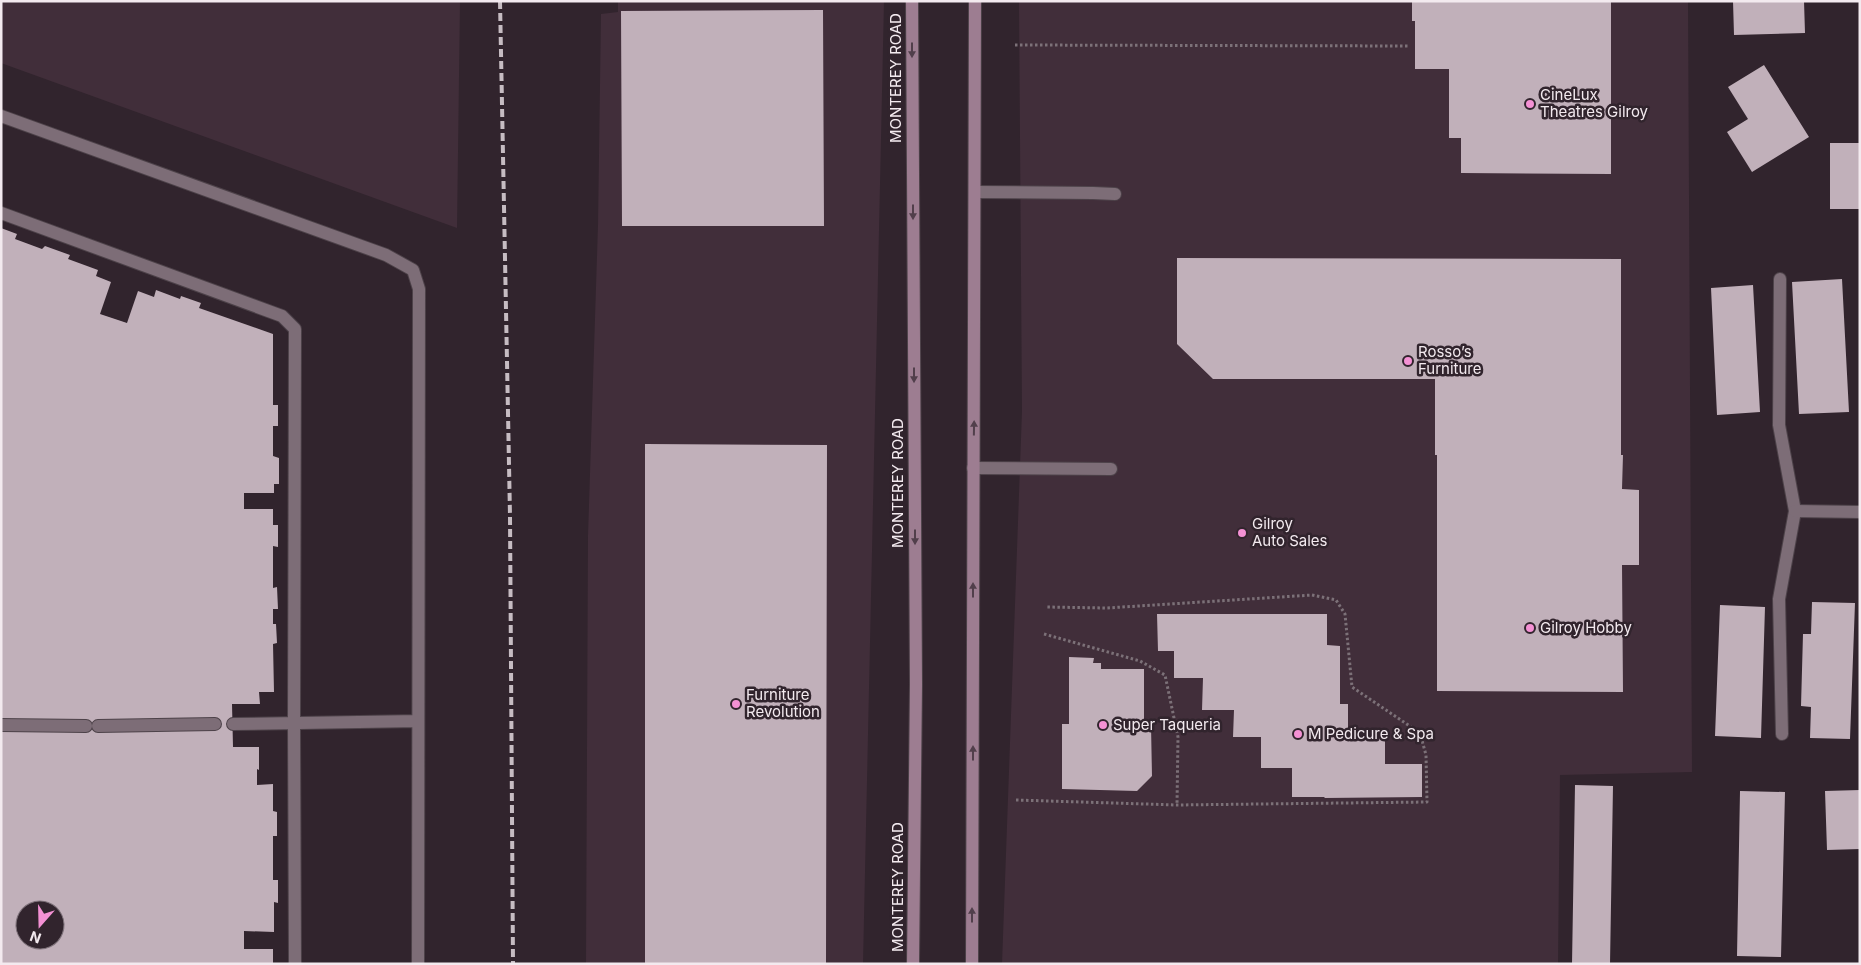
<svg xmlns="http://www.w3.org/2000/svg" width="1861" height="965" viewBox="0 0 1861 965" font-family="Inter,sans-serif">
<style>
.built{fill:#412e3a}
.building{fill:#c1b0ba;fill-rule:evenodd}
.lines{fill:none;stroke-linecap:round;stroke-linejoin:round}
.service-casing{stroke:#4d4249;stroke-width:14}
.minor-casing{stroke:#4d4249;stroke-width:14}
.secondary-casing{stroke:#4d4249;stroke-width:14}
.path{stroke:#7c7178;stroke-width:3;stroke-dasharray:2.5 2.5;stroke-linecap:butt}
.service{stroke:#7d6d77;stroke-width:12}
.minor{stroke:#7d6d77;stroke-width:12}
.secondary{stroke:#9d7d91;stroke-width:12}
.rail{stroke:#c6bcc2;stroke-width:4;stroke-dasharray:8 4;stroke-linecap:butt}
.oneway{fill:#513f4b}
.poi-dot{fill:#f491d4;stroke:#31242d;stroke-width:2}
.labels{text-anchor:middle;stroke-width:5;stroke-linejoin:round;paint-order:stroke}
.street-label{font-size:15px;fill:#f3eaef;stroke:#31242d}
.poi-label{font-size:15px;fill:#f3eaef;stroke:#31242d;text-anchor:start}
</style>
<rect width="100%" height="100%" fill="#31242d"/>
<path class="built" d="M1 1H460L457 228 1 63Z
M618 1H884L863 964H586L588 536 598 225 601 14 618 12Z
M1019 1H1688L1692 772 1560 775 1558 964H1002L1022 411Z"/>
<path class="building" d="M1412 1H1611V174L1461 173V138H1449V69H1415V21H1412Z
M1733 1H1804L1805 33 1734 35Z
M823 10 824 226H622L621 11Z
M1764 65 1809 137 1752 172 1727 132 1748 119 1728 87Z
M1830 143H1860V209H1830Z
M1 228 17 234 15 239 42 249 45 246 70 255 68 259 98 270 96 276 111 282 100 314 127 323 138 291 154 297 156 290 180 299 181 296 201 303 199 308 273 334V405H278V426H273V456L279 458V484H274V493H244V509H273V525H278V547L273 546V588L277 587 278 609H273V624H276L277 643 273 644 274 692H259L260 704H232L233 747H259V770L257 769V785L273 784V811L277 812V836H273V880H278V903L274 902V932L244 931V949H273V964H1ZM25 910H55V940H25Z
M1177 258 1621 259V455H1623L1622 489 1639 490V565H1622L1623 692 1437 691V455H1435V379H1213L1177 344Z
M1842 279 1849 412 1799 414 1792 282Z
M1753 285 1760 412 1717 415 1711 288Z
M645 444 827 445 826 964H645Z
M1812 602 1855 603 1850 739 1810 738 1811 707 1801 706 1803 634H1811Z
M1720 605 1765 607 1761 738 1715 736Z
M1157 614H1327V645L1340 646V704H1348V732H1385V764H1422V797L1325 798 1324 797H1292V768H1261V737H1233L1234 710H1202L1203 678H1174V651H1158Z
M1069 657 1094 658 1093 663H1101V669H1144V726L1151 725 1152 776 1137 791 1062 789V724H1069Z
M1575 785 1613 786 1610 964H1572Z
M1860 790V849L1827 850 1825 791Z
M1740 791 1785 792 1781 957 1737 956Z"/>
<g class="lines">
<g class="service-casing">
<path id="service" d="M1 116 386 255 413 270 419 289 418 964
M976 192 1093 193 1115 194
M1 213 282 316 295 329 294 724 295 964
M1780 279 1779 425 1795 511 1779 599 1782 734
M973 468 1111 469
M233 724 418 721
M1 725 86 726
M98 726 215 724"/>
</g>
<g class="minor-casing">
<path id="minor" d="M1795 511 1860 512"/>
</g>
<g class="secondary-casing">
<path id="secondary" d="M912 1 916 684 913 964
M972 964 975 1"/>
</g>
<path class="path" d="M1015 45 1410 46
M1044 634 1140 661 1165 675 1178 737 1177 805
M1016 800 1177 805 1427 802 1426 755 1420 733 1352 687 1345 614 1336 600 1312 595 1107 608 1045 607"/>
<use href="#service" class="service"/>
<use href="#minor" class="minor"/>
<use href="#secondary" class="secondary"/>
<path class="rail" d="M500 1 510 516 513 964"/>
</g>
<defs><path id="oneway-solid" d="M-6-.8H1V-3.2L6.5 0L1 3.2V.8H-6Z" transform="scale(1.25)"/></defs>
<g class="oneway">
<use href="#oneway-solid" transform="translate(912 50) rotate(90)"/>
<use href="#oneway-solid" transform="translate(913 212) rotate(90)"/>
<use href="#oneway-solid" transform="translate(914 375) rotate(90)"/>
<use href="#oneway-solid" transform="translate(974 428) rotate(-89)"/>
<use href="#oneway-solid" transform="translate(915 537) rotate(90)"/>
<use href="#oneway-solid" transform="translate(973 590) rotate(-90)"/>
<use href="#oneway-solid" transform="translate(973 753) rotate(-90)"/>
<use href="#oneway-solid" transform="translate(972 915) rotate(-90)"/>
</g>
<g class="poi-dot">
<circle cx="1530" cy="104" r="5"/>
<circle cx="1408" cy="361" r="5"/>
<circle cx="1242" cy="533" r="5"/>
<circle cx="1530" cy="628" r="5"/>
<circle cx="736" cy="704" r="5"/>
<circle cx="1103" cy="725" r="5"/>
<circle cx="1298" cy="734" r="5"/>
</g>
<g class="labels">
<g class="street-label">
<text transform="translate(896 78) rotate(-90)" y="5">MONTEREY ROAD</text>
<text transform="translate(898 483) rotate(-90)" y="5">MONTEREY ROAD</text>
<text transform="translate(898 887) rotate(-90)" y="5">MONTEREY ROAD</text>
</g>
<g class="poi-label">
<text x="1540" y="100">CineLux<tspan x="1540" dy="17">Theatres Gilroy</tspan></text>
<text x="1418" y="357">Rosso’s<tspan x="1418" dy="17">Furniture</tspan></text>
<text x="1252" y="529">Gilroy<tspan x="1252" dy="17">Auto Sales</tspan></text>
<text x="1540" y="633">Gilroy Hobby</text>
<text x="746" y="700">Furniture<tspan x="746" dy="17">Revolution</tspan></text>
<text x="1113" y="730">Super Taqueria</text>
<text x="1308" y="739">M Pedicure &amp; Spa</text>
</g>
</g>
<rect width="1861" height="965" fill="none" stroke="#f3eaef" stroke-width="5"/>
<g transform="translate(40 925) rotate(200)"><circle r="24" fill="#31242d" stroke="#7f737b"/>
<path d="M0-4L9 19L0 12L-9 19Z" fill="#f491d4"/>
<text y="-8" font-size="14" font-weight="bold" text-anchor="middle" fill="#f3eaef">N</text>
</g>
</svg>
